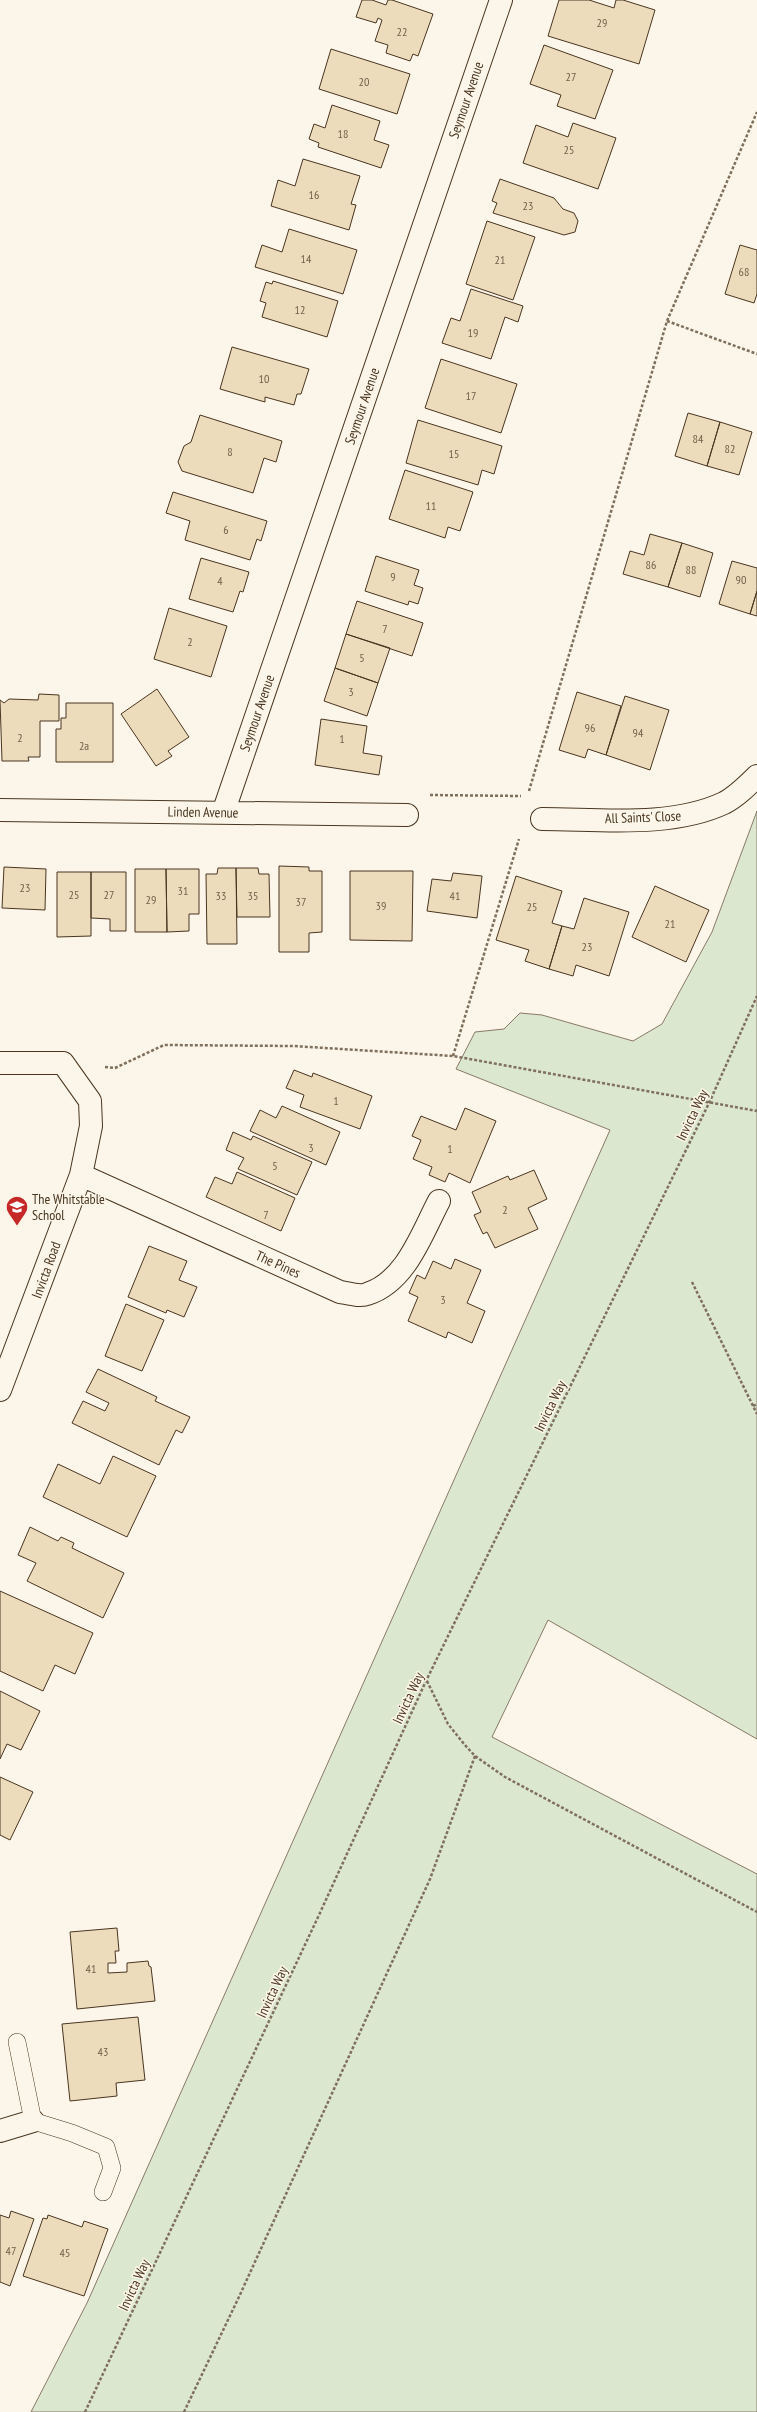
<svg xmlns="http://www.w3.org/2000/svg" width="757" height="2412" viewBox="0 0 757 2412" font-family="'PT Sans Narrow',sans-serif">
<style>
.green{fill:#dce7d0;stroke:#887966}
.building{fill:#ecdcbc;stroke:#4a3520}
.lines{fill:none;stroke-linecap:round;stroke-linejoin:round}
.lane-casing{stroke:#4a3520;stroke-width:18}
.street-casing{stroke:#4a3520;stroke-width:24}
.path{stroke:#7f6f5c;stroke-width:2.5;stroke-dasharray:3 2;stroke-linecap:butt}
.lane{stroke:#fbf6e9;stroke-width:17}
.street{stroke:#fbf6e9;stroke-width:22}
.labels{text-anchor:middle;stroke-width:3;stroke-linejoin:round;paint-order:stroke}
.number-label{font-size:12px;fill:#725f47}
.street-label{font-size:14px;fill:#4a3520;stroke:#fbf6e9}
.poi-label{font-size:14px;fill:#4a3520;stroke:#fbf6e9;text-anchor:start}
</style>
<rect width="100%" height="100%" fill="#fbf6e9"/>
<path class="green" d="M757 811V1739L548 1620 492 1737 757 1874V2412H31L87 2303 610 1130 456 1069 475 1032 504 1029 520 1013 542 1015 633 1041 662 1024 712 932Z"/>
<path class="building" d="M362 0H372L386 5 388 0H392L433 14 418 56 413 54 410 61 386 53 388 45 375 41 382 20 378 18 376 23 356 17Z
M559 0H589L614 8 616 0H623L655 10 639 64 548 36Z
M544 45 613 70 595 119 557 106 561 95 530 84Z
M331 49 410 74 397 114 319 89Z
M332 105 380 121 374 140 389 145 381 168 318 147 319 143 309 139 314 124 325 128Z
M573 123 616 138 598 189 523 163 536 125 568 137Z
M303 159 360 176 351 204 356 205 349 230 271 206 278 180 295 186Z
M500 179 554 198 563 209 574 213 578 221 575 232 564 235 493 213 497 203 492 201Z
M487 221 535 237 513 300 466 284Z
M289 229 357 250 343 294 255 267 262 245 282 252Z
M740 245 757 250V294L754 303 725 294Z
M273 281 338 301 327 337 262 317 266 303 260 301 266 282 272 284Z
M471 289 523 306 518 322 505 317 491 359 442 343 451 318 460 321Z
M232 347 309 369 301 394H297L294 405 265 397V402L220 389Z
M441 359 517 384 501 433 425 408Z
M688 413 720 422 707 466 675 456Z
M200 415 282 441 276 462 264 458 253 493 182 471 178 462 184 446 191 442Z
M418 420 502 446 494 474 482 470 478 485 406 463Z
M720 422 752 432 739 475 707 466Z
M405 470 473 492 460 531 448 527 445 538 389 519Z
M173 492 267 521 261 541 257 539 250 560 185 540 190 521 166 513Z
M650 534 682 543 668 587 623 574 630 551 644 555Z
M682 543 713 553 700 597 668 587Z
M376 556 419 570 414 585 423 588 418 604 409 601 408 605 365 591Z
M201 558 249 572 243 592 240 591 233 612 189 599Z
M732 561 757 568V591L750 614 719 604Z
M757 591V616L750 614Z
M357 601 423 623 412 656 346 634Z
M169 608 227 626 211 677 154 659Z
M346 634 390 648 378 683 335 668Z
M335 668 378 683 367 716 324 701Z
M157 689 189 737 168 751 172 756 156 766 121 714Z
M577 692 621 706 606 755 588 749 585 758 559 750Z
M39 694 59 695V721H40V757H28L29 761H2L0 700 4 703 9 699 38 700Z
M625 696 669 710 650 770 606 755Z
M66 703H113V762H56V729H61V718H66Z
M321 719 367 726 363 753 382 756 379 775 315 765Z
M279 866 309 867V871H322V932L309 933V952H279Z
M4 867 46 869 45 910 2 908Z
M218 868H236L237 944H207L206 874H217Z
M236 868H258L259 874H269L270 917H237Z
M135 869H166L167 932H135Z
M166 869H199V914H189V931L167 932Z
M350 871H413L412 941 350 940Z
M57 872H91V936L57 937Z
M91 872H126V931H110V919L91 918Z
M453 873 482 876 477 918 427 911 432 879 451 881Z
M516 876 562 891 552 923 562 926 549 969 525 961 529 950 496 940Z
M655 886 709 910 686 962 632 937Z
M584 898 629 912 609 976 576 965 573 976 549 969 562 926 574 929Z
M294 1070 312 1077 313 1073 372 1096 360 1129 300 1107 304 1095 286 1088Z
M282 1106 340 1132 326 1165 250 1131 260 1110 276 1118Z
M465 1108 496 1121 470 1183 449 1173 445 1182 429 1175 432 1167 413 1159 421 1140 412 1136 421 1116 456 1130Z
M233 1132 251 1140 253 1136 312 1162 297 1195 238 1169 244 1158 226 1150Z
M534 1170 547 1199 528 1208 538 1229 495 1248 487 1232 483 1234 474 1215 481 1212 472 1192 508 1176 510 1180Z
M237 1172 295 1198 281 1231 206 1197 215 1177 232 1184Z
M149 1246 187 1261 179 1280 197 1287 184 1317 167 1310 166 1313 128 1297Z
M455 1259 481 1270 467 1303 485 1311 472 1343 448 1332 446 1338 408 1321 418 1297 409 1293 417 1275 425 1279 433 1261 451 1269Z
M126 1304 164 1320 142 1371 105 1356Z
M98 1369 157 1397 155 1401 190 1417 182 1433 176 1430 159 1465 72 1423 83 1401 105 1411 109 1403 86 1392Z
M113 1456 156 1476 127 1537 43 1497 58 1464 100 1484Z
M30 1527 58 1541 61 1537 74 1543 72 1548 124 1573 103 1618 27 1581 36 1563 18 1555Z
M0 1591 93 1633 75 1674 55 1665 43 1691 0 1671Z
M0 1691 40 1711 21 1750 7 1744 0 1759Z
M0 1777 33 1792 10 1840 0 1835Z
M117 1928 119 1951H115L116 1963H108V1973L127 1972V1963L148 1961 149 1966 151 1967 155 2001 77 2009 70 1932Z
M138 2017 145 2080 116 2083 117 2096 70 2101 62 2024Z
M11 2211 34 2219 10 2286 0 2282V2215L9 2218Z
M48 2215 82 2227 84 2221 108 2229 84 2296 23 2276 43 2218 47 2219Z"/>
<g class="lines">
<g class="lane-casing">
<path id="lane" d="M17 2042 33 2121 72 2133 106 2147 112 2168 103 2192"/>
</g>
<g class="street-casing">
<path id="street" d="M0 810 407 815
M223 813 501 0
M542 819C599 819 671 828 724 803 736 797 747 786 757 776
M0 1063H63L90 1101 91 1126 81 1175 0 1390
M81 1175 340 1292C347 1293 360 1297 367 1294 406 1282 422 1233 439 1201
M0 2131 33 2121"/>
</g>
<path class="path" d="M667 321 757 354
M529 791 667 321 757 112
M430 795 521 796
M453 1056 519 839
M105 1067 115 1068 164 1045 293 1046 453 1056 757 1111
M692 1282 757 1414
M753 1406 757 1404
M427 1681 448 1724 464 1744 475 1756 505 1777 757 1912
M85 2412 319 1915 426 1681 710 1101 757 996
M184 2412 238 2299 430 1879 475 1756"/>
<use href="#lane" class="lane"/>
<use href="#street" class="street"/>
</g>
<defs>
<g id="school-pin" transform="scale(1.15)"><path d="M0 17L-7.5 6A9.5 9.5 0 1 1 7.5 6Z" fill="#c62828" stroke="#fbf6e9"/><path d="M0-5L7-2L0 1L-7-2ZM-4 1L0 2.5L4 1V4Q0 6-4 4Z" fill="#fff"/></g>
</defs>
<g fill-rule="evenodd">
<use href="#school-pin" x="17" y="1207"/>
</g>
<g class="labels">
<g class="number-label">
<text x="602" y="27">29</text>
<text x="402" y="36">22</text>
<text x="571" y="81">27</text>
<text x="364" y="86">20</text>
<text x="343" y="138">18</text>
<text x="569" y="154">25</text>
<text x="314" y="199">16</text>
<text x="528" y="210">23</text>
<text x="306" y="263">14</text>
<text x="500" y="264">21</text>
<text x="744" y="276">68</text>
<text x="300" y="314">12</text>
<text x="473" y="337">19</text>
<text x="264" y="383">10</text>
<text x="471" y="400">17</text>
<text x="698" y="443">84</text>
<text x="730" y="453">82</text>
<text x="230" y="456">8</text>
<text x="454" y="458">15</text>
<text x="431" y="510">11</text>
<text x="226" y="534">6</text>
<text x="651" y="569">86</text>
<text x="691" y="574">88</text>
<text x="393" y="581">9</text>
<text x="741" y="584">90</text>
<text x="220" y="585">4</text>
<text x="385" y="633">7</text>
<text x="190" y="646">2</text>
<text x="362" y="662">5</text>
<text x="351" y="696">3</text>
<text x="590" y="732">96</text>
<text x="638" y="737">94</text>
<text x="20" y="742">2</text>
<text x="342" y="743">1</text>
<text x="84" y="750">2a</text>
<text x="25" y="892">23</text>
<text x="183" y="895">31</text>
<text x="74" y="899">25</text>
<text x="109" y="899">27</text>
<text x="221" y="900">33</text>
<text x="253" y="900">35</text>
<text x="455" y="900">41</text>
<text x="151" y="904">29</text>
<text x="301" y="906">37</text>
<text x="381" y="910">39</text>
<text x="532" y="911">25</text>
<text x="670" y="928">21</text>
<text x="587" y="951">23</text>
<text x="336" y="1105">1</text>
<text x="311" y="1152">3</text>
<text x="450" y="1153">1</text>
<text x="275" y="1170">5</text>
<text x="505" y="1214">2</text>
<text x="266" y="1219">7</text>
<text x="443" y="1304">3</text>
<text x="91" y="1973">41</text>
<text x="103" y="2056">43</text>
<text x="11" y="2255">47</text>
<text x="65" y="2257">45</text>
</g>
<g class="street-label">
<text transform="translate(466 100) rotate(-71)" y="5">Seymour Avenue</text>
<text transform="translate(362 406) rotate(-71)" y="5">Seymour Avenue</text>
<text transform="translate(257 713) rotate(-71)" y="5">Seymour Avenue</text>
<text transform="translate(203 812) rotate(1)" y="5">Linden Avenue</text>
<text transform="translate(643 817) rotate(-2)" y="5">All Saints' Close</text>
<text transform="translate(692 1115) rotate(-64)" y="5">Invicta Way</text>
<text transform="translate(278 1264) rotate(24)" y="5">The Pines</text>
<text transform="translate(46 1270) rotate(-70)" y="5">Invicta Road</text>
<text transform="translate(550 1406) rotate(-64)" y="5">Invicta Way</text>
<text transform="translate(408 1698) rotate(-65)" y="5">Invicta Way</text>
<text transform="translate(272 1992) rotate(-65)" y="5">Invicta Way</text>
<text transform="translate(134 2285) rotate(-65)" y="5">Invicta Way</text>
</g>
<g class="poi-label">
<text x="32" y="1204">The Whitstable<tspan x="32" dy="16">School</tspan></text>
</g>
</g>
</svg>
